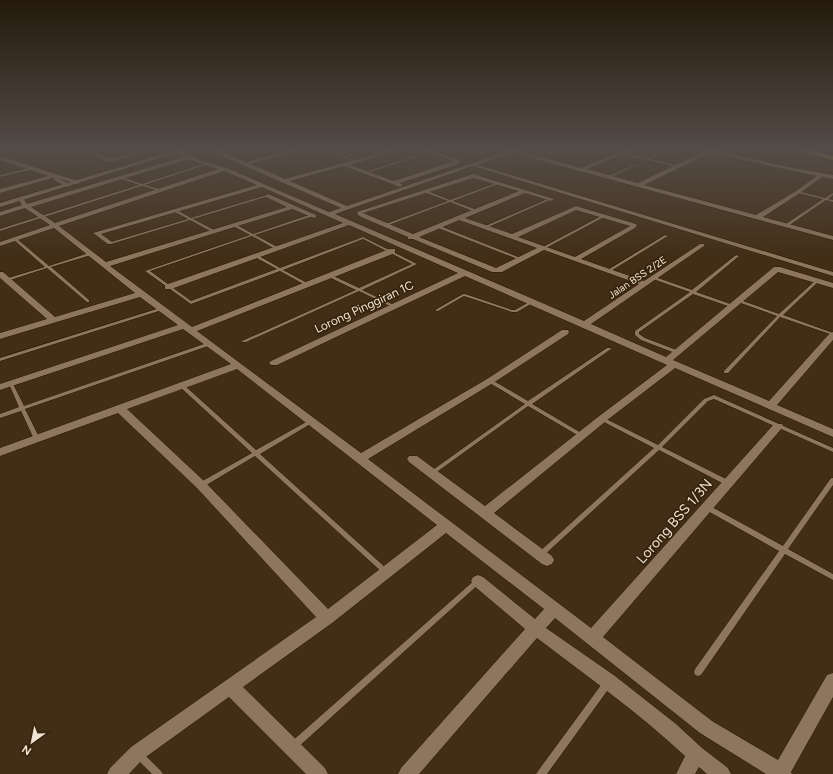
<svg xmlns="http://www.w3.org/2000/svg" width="833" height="774" viewBox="0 0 833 774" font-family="Figtree,sans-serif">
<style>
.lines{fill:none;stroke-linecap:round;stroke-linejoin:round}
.service-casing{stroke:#281600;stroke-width:1}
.minor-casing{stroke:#281600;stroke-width:1}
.tertiary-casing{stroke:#281600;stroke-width:1}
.motorway-casing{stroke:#281600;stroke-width:1}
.service{fill:#8d765d;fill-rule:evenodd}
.minor{fill:#8d765d;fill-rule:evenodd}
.tertiary{fill:#8d765d;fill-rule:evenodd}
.motorway{fill:#cfbb51;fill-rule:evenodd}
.labels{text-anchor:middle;stroke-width:3.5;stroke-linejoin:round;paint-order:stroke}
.far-street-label{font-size:10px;fill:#f0e3d5;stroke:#37240c}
.street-label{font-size:12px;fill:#f0e3d5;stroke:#37240c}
.near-street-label{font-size:14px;fill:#f0e3d5;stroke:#37240c}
</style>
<rect width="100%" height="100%" fill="#422e16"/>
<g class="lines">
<g class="service-casing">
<path id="service" d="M321 149H325L359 162 357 163Z
M669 149H673L651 159 679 166V168L648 160 609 178 607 177 646 160 622 154V152L648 159Z
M431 151 433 152 367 173 365 172Z
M206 163 208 164 145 185 159 189V191L142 186 0 231V229L139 185 119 178V176L142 184Z
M33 167H34V169L0 177V175Z
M499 182 501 183 453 201 477 210V212H475L450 202 386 226 383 225 448 201 423 192V190H425L450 200Z
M797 191 825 198 833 193V195L828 199 833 200V202L826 200 788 226H786V224L823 199 797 193Z
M267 195 269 196 193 219 214 230V232H212L190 220 111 244 108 243 188 219 173 211V209H175L191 218Z
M550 198 552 199 486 228 483 227Z
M312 214 314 215 313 216 255 235 279 248V250H277L252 236 150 271 191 301 277 269 255 257V255H257L280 268 363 237 417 264 362 290 394 305V307H392L359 291 246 342H242V341L356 290 329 277V275H331L359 288 412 264 363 239 283 270 309 284V286H307L280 271 191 304 145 271 250 235 233 226V224H235L253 234Z
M603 215 606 216 544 249 541 248Z
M438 226H440L523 259 520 260 438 228Z
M665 235 668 236 609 272H608L606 271Z
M14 238H16L49 266 89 253H91V255L51 267 89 300V302H87L47 268 7 281H5V279L45 267 14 240Z
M736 255 739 256 696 292 733 305V307H731L693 294 639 332V334L645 338 679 351V353H675L641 340 635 335V331L690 292 653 279V277H655L692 290Z
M816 280H818L819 281 783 315 833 333V335L780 317 728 373H724V371L777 316 738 302V300H740L779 314Z
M463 294H465L512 310H515L531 301H533L534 302 517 312H512L464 296 438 311H437L435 310Z
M160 308H161L163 309 162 310 0 361V358Z
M207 343H209L211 344V345L25 409 40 439 39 440H35L34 439 21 411 0 418V414L19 407 9 384V383H11L13 384 24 406Z
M607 348H611V349L532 404 583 434 584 435 583 436H579L528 406 434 474H430L429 473 430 472 525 404 488 382V380H492L528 401Z
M180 385H184L256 450 308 421H312L313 422 312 423 260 454 387 569 388 571 387 573 385 574 383 573 255 456 203 487H199L198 485 199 483 252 453 180 387Z
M714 395 833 448V452L714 399 708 401 662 447 730 481 731 483 730 485H726L659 450 542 557 540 558 538 557 537 555 538 553 654 448 600 420 599 419 600 418H604L658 445 704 399Z
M831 478H833V485L788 549 833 574V580L785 554 701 675 698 676 695 675 694 672 695 669 779 551 706 510 705 508 706 506H710L783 546Z
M478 578 480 579 482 581 480 583 296 749 293 750 290 749 289 746 290 743 476 579Z
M607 680 610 681 611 684 610 687 547 774H536L538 771 604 681Z
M139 751 142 752 161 771 163 774H152L136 758 135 755 136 752Z"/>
</g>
<g class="minor-casing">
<path id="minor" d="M82 149C92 149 98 156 108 158 119 160 140 149 154 149L119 160 108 162Z
M173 149H178L200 160 227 168 329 212 341 208 212 152V149H216L246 162 296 149H305L251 164 285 179 393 149H402L350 165 394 181 454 161 421 149H429L461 161 456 165 400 183 403 185 400 187 344 166 290 181 347 206 508 151 504 149H513L581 168 628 149H635L587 169 638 183 704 151 699 149H709L784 166 833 175V179L822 177 800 193 763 217 833 236V240L513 153 478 165 833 272V276L473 166 335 214 584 321 639 284 544 250 502 272H492L413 239H408V237L361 217 358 215 357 212 473 174 554 199 551 201 525 193 465 218 512 234 576 206 636 224 637 225 635 228 581 259 644 281 700 244H704V246L591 324 666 357 774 267H780L833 283V288L778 272 673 360 769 401 830 333 833 332V340L777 405 833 429V437L675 368 606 421 494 513 552 556 554 560 552 564 547 566 542 564 409 462 407 459 409 456H417L485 506 598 417 667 365 465 276 277 365H271L269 363 271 361 458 273 349 225 171 289H165V285L343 223 262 187 101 234 112 242V244H108L93 233 257 185 224 171 59 226 106 262 287 207 266 197 265 196 268 194 316 215V217L314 218 292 209 110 266 192 327 389 249H395V253L197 331 361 453 487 379 562 330H568L569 332 568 334 493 383 368 459 591 628 774 424H782L783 426 782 428 603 637 712 721 778 760 827 675 833 673V697L791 772 792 774H766L700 733 555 618 546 628 615 676 676 724 702 748 728 768 731 774H707L699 767 695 774H676L685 756C639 713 587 676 537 638L419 774H398L401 768 525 629 473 585 471 581 473 577 478 575 483 577 535 619 544 609 446 533 332 623 243 687 325 768 328 774H306L229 697 143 759 129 774H107L110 768 131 747 316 617 197 488 118 413 0 456V448L231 364 183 329 0 390V384L178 325 140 297 0 339V333L47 319 0 278V272H3L55 317 135 293 54 228 0 246V242L50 225 25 208 0 216V212L22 205 18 199 19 198H23L27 204 183 157ZM710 153 817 176 796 191 756 215 644 185ZM188 159 218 169 55 223 31 207ZM473 178 519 191 413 234 363 213ZM576 210 630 226 575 257 518 237ZM459 220 537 248 496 268 419 237ZM237 369 437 525 328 609 205 482 127 409Z
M0 156 81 182 78 184 59 179 70 184 71 185 68 187 55 181 53 178 0 193V189L48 176 0 160Z"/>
</g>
<g class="tertiary-casing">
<path id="tertiary" d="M180 149H189L0 207V203Z"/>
</g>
<g class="motorway-casing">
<path id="motorway" d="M792 149H804L833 156V160Z"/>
</g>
<use href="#service" class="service"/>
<use href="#minor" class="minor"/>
<use href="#tertiary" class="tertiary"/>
<use href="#motorway" class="motorway"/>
</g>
<linearGradient id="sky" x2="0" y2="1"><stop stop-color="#24190c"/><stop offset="0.58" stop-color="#544c47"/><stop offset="1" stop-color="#544c47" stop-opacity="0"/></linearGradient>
<rect width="833" height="258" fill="url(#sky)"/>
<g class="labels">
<g class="far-street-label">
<text transform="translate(637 277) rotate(-34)" y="4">Jalan BSS 2/2E</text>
</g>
<g class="street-label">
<text transform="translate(364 307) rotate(-25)" y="4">Lorong Pinggiran 1C</text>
</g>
<g class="near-street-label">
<text transform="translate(674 521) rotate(-49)" y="5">Lorong BSS 1/3N</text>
</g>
</g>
<g transform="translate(32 742) rotate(213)" stroke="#37240c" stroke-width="3" paint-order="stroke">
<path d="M0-3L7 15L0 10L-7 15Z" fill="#f0e3d5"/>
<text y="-6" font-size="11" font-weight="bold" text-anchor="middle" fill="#f0e3d5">N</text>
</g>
</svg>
